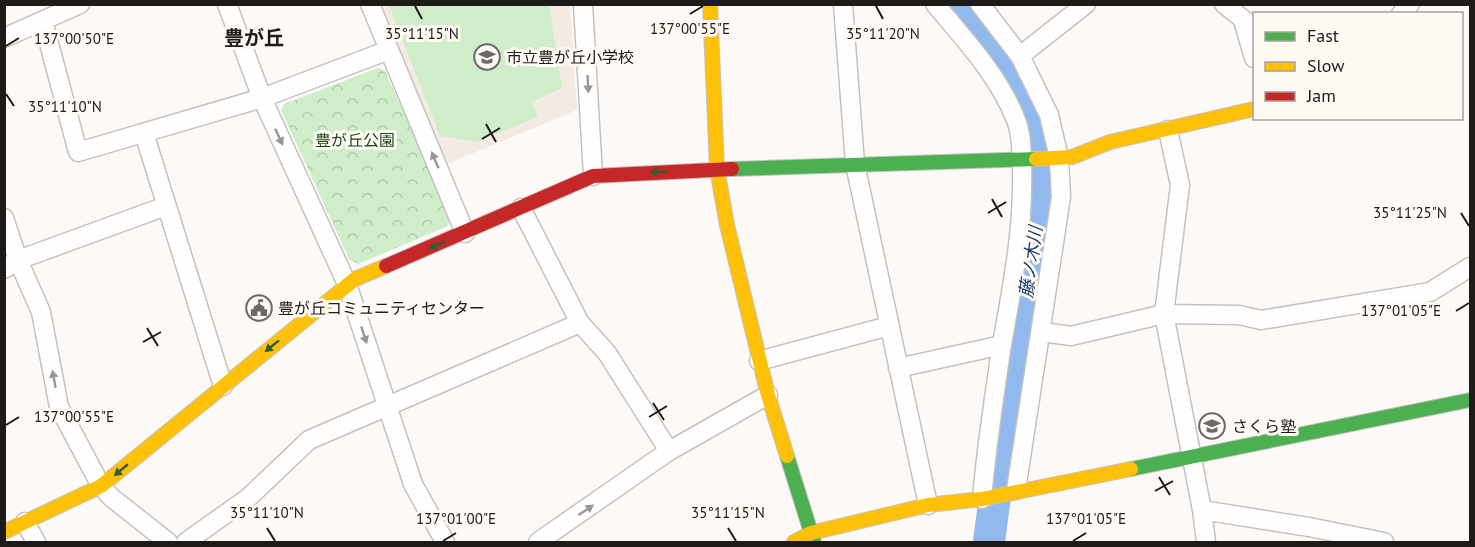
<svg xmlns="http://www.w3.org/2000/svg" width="1475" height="547" viewBox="0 0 1475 547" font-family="'PT Sans','Noto Sans JP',sans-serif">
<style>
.built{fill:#f3eae4}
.park{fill:url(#park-crowns)}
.pitch{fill:#ceedc8}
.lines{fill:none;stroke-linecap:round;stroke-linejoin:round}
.river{stroke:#91b9ee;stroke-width:32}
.street-casing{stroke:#c4c2c0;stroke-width:21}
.fast-casing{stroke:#c4c2c0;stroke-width:16}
.slow-casing{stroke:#c4c2c0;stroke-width:16}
.jam-casing{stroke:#c4c2c0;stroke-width:16}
.street{stroke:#fffefe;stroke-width:18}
.fast{stroke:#4caf50;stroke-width:14}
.slow{stroke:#ffc107;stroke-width:14}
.jam{stroke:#c62828;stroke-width:14}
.oneway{fill:#999796}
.oneway2{fill:#325d31}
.ticks{fill:none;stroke:#1d1a18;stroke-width:2}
.labels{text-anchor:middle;stroke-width:6;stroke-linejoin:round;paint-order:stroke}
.poi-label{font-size:16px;fill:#1d1a18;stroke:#fff9f4;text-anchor:start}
.park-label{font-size:16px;fill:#194815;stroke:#fff9f4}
.water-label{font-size:18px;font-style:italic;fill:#163e6f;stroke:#fff9f4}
.quarter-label{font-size:20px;font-weight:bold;fill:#1d1a18;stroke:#fff9f4}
.ticks-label{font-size:15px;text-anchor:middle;fill:#1d1a18;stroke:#fff9f4;stroke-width:6;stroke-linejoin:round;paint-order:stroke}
</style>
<defs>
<pattern id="park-crowns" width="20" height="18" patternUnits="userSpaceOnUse" patternTransform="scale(1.5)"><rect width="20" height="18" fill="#ceedc8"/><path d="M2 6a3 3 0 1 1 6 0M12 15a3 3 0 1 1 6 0" fill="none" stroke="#b0cbab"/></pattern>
</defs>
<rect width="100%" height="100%" fill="#fcf9f7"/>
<path class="built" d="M377 5H570L577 110 447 164Z"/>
<path class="park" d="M378 68 385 71 451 218 448 226 358 264 349 259 281 110 284 104Z"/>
<path class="pitch" d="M389 5H549L562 88 532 102 538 117 476 142 440 136Z"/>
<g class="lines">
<path class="river" d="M950 4C977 38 1008 72 1026 112 1055 180 1029 278 1018 349 1007 414 997 478 989 542"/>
<g class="street-casing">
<path id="street" d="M227 4 262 98 347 284 413 484 445 542
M370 4 465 233
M583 4 593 176
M843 4 855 164 928 505
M935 4C965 40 999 76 1016 120 1022 134 1021 149 1022 164 1024 230 1012 286 1001 350 994 399 986 449 982 499
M980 4 1020 56 1049 115 1059 158 1061 197 1016 490
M1224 4 1253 27
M1401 14 1410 4
M1243 20 1254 58
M43 21 78 152 262 98 389 50
M4 38 80 4
M1020 56 1086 4
M1168 130 1180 185 1164 314 1202 510 1206 542
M144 133 223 386
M521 208 580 323 607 353 669 451
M4 218 18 260 41 312 59 407 101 486 112 498 168 542
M4 269 18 260 166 206
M1042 332 1071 336 1164 314 1239 315 1261 320 1430 292 1470 267
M759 361 889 326
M898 368 1002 345
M1202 510 1309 527 1384 542
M25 522 36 542
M186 542 248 498 309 440 580 323
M538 542 669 451 768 395"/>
</g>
<g class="fast-casing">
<path id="fast" d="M732 169 1036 159
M787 456 814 542
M1131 469 1470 400"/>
</g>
<g class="slow-casing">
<path id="slow" d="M710 4 717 169 727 225 768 395 787 456
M1036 159 1072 157 1110 142 1254 109
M4 532 101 486 355 279 386 266
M794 542 811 533 928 505 982 499 1131 469"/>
</g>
<g class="jam-casing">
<path id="jam" d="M386 266 593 176 732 169"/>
</g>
<use href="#street" class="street"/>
<use href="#fast" class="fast"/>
<use href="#slow" class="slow"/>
<use href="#jam" class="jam"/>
</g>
<defs><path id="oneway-solid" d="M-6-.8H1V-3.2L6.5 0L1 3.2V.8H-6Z" transform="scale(1.5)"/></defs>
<g class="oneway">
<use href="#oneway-solid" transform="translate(588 84) rotate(87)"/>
<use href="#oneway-solid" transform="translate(279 137) rotate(65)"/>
<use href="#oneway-solid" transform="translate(435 160) rotate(-113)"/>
<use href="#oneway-solid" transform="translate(364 335) rotate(72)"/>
<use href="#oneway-solid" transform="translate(54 379) rotate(-100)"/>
<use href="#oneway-solid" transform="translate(586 510) rotate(-34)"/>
</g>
<g class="oneway2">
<use href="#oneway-solid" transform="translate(659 172) rotate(177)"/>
<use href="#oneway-solid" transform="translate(437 245) rotate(157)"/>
<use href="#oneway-solid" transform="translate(272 346) rotate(141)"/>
<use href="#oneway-solid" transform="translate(121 470) rotate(140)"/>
</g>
<path class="ticks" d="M415 6 422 19M876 6 883 19M690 14 703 6M6 46 19 38M6 94 14 106M486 124 496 142M482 139 500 128M992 199 1002 217M988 213 1006 202M1461 213 1469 226M1456 311 1469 303M147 328 158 346M143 342 161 332M653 403 664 420M649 417 667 406M6 425 19 417M1159 477 1170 495M1155 491 1173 481M267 528 275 541M728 528 736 541M443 541 456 533M1073 541 1086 533"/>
<defs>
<g id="school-ring" transform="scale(1.35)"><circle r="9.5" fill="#fff9f4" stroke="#6b6866" stroke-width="1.5"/><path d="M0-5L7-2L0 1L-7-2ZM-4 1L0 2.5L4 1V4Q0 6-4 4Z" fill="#6b6866"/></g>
<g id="civic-ring" transform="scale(1.35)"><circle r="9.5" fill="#fff9f4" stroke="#6b6866" stroke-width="1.5"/><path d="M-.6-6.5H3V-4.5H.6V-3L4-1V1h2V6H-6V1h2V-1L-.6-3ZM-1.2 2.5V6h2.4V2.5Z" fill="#6b6866"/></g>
</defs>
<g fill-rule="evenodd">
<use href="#school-ring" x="487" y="57"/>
<use href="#civic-ring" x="259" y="308"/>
<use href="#school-ring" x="1212" y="426"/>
</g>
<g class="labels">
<g class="poi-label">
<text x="506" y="63">市立豊が丘小学校</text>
<text x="278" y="314">豊が丘コミュニティセンター</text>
<text x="1232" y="432">さくら塾</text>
</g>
<g class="park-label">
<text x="355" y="146">豊が丘公園</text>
</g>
<g class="water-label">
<text transform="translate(1031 262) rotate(-82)" y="6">藤ノ木川</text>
</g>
<g class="quarter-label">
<text x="254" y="45">豊が丘</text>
</g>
</g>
<g class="ticks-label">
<text x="690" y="34">137°00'55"E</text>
<text x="422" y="39">35°11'15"N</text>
<text x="883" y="39">35°11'20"N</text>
<text x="74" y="44">137°00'50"E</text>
<text x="65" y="112">35°11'10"N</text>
<text x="1410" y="218">35°11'25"N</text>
<text x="1401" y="316">137°01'05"E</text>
<text x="74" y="422">137°00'55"E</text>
<text x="267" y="518">35°11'10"N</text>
<text x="728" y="518">35°11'15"N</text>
<text x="456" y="524">137°01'00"E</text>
<text x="1086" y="524">137°01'05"E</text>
</g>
<rect width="1475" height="547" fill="none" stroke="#1d1a18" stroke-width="12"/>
<rect x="1253" y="12" width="210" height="108" fill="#fff9f4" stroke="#a5a09c" stroke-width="1.5"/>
<rect x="1265" y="32" width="30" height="9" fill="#4caf50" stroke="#a5a09c" stroke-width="1.5"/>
<text x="1307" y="42" font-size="18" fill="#1d1a18">Fast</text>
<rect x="1265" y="62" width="30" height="9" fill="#ffc107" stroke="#a5a09c" stroke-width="1.5"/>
<text x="1307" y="72" font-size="18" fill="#1d1a18">Slow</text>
<rect x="1265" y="92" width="30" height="9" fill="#c62828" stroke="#a5a09c" stroke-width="1.5"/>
<text x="1307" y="102" font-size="18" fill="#1d1a18">Jam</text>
</svg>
